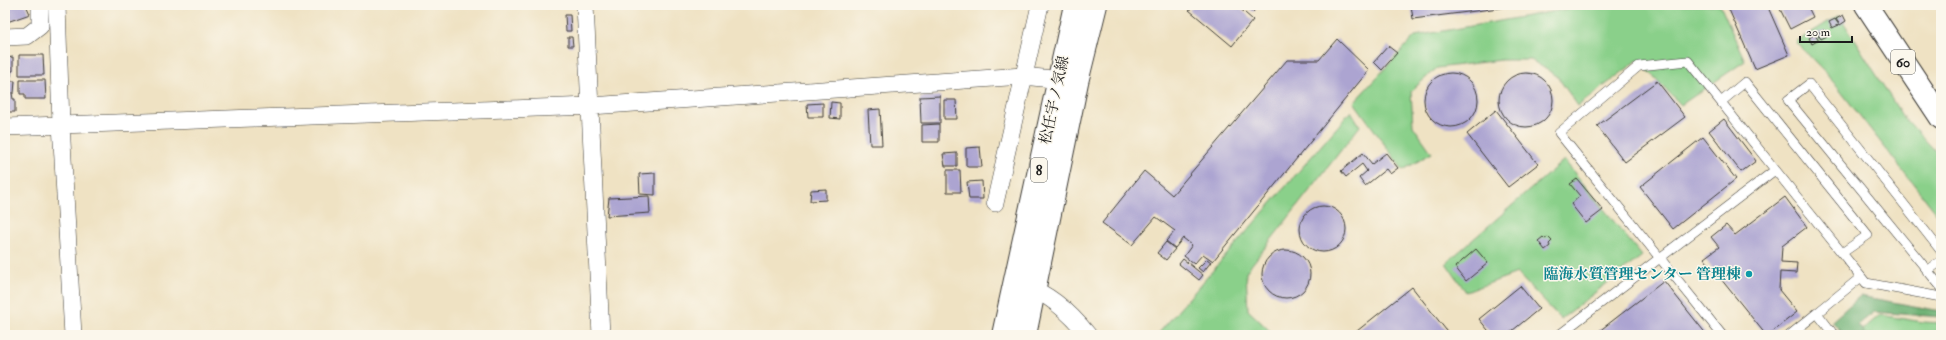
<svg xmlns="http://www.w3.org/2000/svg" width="1946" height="340" viewBox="0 0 1946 340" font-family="'IM FELL Double Pica','Noto Serif JP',serif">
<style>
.green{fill:#8ad08a;stroke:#537653}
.forest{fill:#6fb276;stroke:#466749}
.building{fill:#aca4d1}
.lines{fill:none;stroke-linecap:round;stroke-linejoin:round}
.service-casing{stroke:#3c3a35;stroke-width:10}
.minor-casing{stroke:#3c3a35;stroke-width:18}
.primary-casing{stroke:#3c3a35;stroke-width:24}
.service{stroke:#fff;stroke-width:9}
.minor{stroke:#fff;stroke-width:17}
.primary{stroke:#fff;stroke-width:22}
.culture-dot{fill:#0f9aa8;stroke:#fbf7ec;stroke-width:1.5}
.labels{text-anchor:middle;stroke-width:3;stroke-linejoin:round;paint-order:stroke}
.shield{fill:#fbf7ec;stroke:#5f5e5a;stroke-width:1}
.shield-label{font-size:14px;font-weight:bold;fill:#1c1c1c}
.street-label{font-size:15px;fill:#1c1c1c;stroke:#fbf7ec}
.culture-label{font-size:15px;font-weight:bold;fill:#0d838f;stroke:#fbf7ec;text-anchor:end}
</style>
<rect width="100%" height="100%" fill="#fbf7ec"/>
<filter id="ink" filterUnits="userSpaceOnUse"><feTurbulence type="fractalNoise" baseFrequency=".025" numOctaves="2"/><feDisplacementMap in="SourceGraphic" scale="8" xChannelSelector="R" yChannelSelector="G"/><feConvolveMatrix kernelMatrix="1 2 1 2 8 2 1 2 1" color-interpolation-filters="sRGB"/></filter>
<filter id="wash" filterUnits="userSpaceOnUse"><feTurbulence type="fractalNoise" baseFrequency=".012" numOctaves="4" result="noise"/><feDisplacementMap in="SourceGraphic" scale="16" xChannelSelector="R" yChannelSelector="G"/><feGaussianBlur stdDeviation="0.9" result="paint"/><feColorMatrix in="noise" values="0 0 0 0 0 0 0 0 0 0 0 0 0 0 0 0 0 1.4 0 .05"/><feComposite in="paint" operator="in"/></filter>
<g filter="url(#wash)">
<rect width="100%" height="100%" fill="#efe2c3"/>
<path class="green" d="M1590 5H1720L1745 61 1681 105 1638 60 1578 106 1557 76 1531 60H1501L1437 68 1411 91 1413 126 1432 153 1403 170 1354 102 1415 36Z
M1839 15 1901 114 1941 157V219L1827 74 1796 42Z
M1351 111 1360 126 1246 272 1248 310 1271 332 1268 335H1157Z
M1564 160 1642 256 1561 319 1517 273 1466 292 1446 263Z
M1880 315 1923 322 1941 323V335H1856Z"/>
<path class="forest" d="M1860 296 1941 311V317L1874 312 1858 325 1866 335H1844L1832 321Z"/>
<g id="blocks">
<path class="building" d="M5 5H26L30 14 7 22 5 15Z
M1191 5H1236L1253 20 1232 46 1189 10 1192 8Z
M1246 5H1258L1253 12Z
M1411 5H1514L1515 6 1413 19Z
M1727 5H1767L1789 55 1755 69Z
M1778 5H1807L1813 17 1790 29Z
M565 15H570L571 31H566Z
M1843 15 1846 21 1840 25 1836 19Z
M1835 19 1839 25 1832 28 1829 22Z
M1824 30 1827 36 1821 39 1817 33Z
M1815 34 1819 40 1812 44 1809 38Z
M568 37H572L573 46H568Z
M1337 39 1369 70 1213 261 1203 254 1194 264 1184 256 1192 245 1183 238 1175 248 1166 241 1175 231 1156 217 1132 245 1102 223 1144 171 1172 195 1287 60H1319Z
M1388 46 1397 53 1382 70 1374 62Z
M19 55H43L44 75H19Z
M13 57V71H11V76H5V58Z
M1499 100a27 27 0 1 1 54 0a27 27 0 1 1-54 0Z
M1424 100a27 27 0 1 1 54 0a27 27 0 1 1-54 0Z
M20 80H45L46 99H25V94H20Z
M5 81H15L14 93H12L13 99H15V112H5Z
M1657 81 1685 117 1625 162 1597 126Z
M940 96V123H921L920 97Z
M944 100H956L957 119H944Z
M831 102 840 103V119L830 118Z
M823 103V117H808L807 104Z
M880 109 882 145H870L868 110Z
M1496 110 1538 164 1508 187 1467 134Z
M1724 119 1756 161 1741 172 1709 131Z
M939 124V142H922V125Z
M1703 137 1736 179 1673 229 1640 187Z
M980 147 982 167H968L966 166V148Z
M957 153V166H945L943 154Z
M1363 153 1372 164 1386 153 1398 168 1390 174 1386 169 1365 186 1359 178 1367 171 1362 164 1346 177 1341 171Z
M947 170H960L961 192H947Z
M655 173V195L640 194 639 174Z
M1577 179 1603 210 1586 223 1571 204 1580 196 1570 184Z
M982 181 983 199H969L967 182Z
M826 189V200L810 201 811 190Z
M649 196 650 213 607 216 609 198Z
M1785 197 1807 227 1782 246 1781 262 1797 263 1796 273 1780 272 1779 290 1797 312 1768 335H1766L1704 258 1719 247 1711 237 1726 225 1735 235Z
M1300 229a23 23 0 1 1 46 0a23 23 0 1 1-46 0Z
M1543 237 1545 239 1548 237 1552 241 1549 244 1550 246 1545 250 1538 241Z
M1166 242 1175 249 1166 260 1157 253Z
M1476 249 1488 263 1466 281 1455 267Z
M1262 274a24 24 0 1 1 48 0a24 24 0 1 1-48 0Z
M1183 259 1203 275 1199 280 1179 264Z
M1207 259 1211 262 1203 272 1198 268Z
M1664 281 1707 335H1594Z
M1520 286 1539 309 1507 335H1492L1479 319Z
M1412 287 1450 335H1352Z"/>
</g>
</g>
<g filter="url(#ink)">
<use href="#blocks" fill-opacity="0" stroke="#3c3a35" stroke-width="1"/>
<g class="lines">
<g class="service-casing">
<path id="service" d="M1721 102 1745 82 1868 235 1842 253
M1941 251 1809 84 1788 100 1941 287
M1927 271 1941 261
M1559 335 1775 170
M1722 335 1559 133 1639 66 1688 61 1866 283 1941 297
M1790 335 1817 313
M1834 335 1817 313 1861 277"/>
</g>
<g class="minor-casing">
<path id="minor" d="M57 5 61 124 73 335
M585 5 601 335
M5 37 27 36 40 26V5
M5 127 591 106 1023 76 1071 81
M995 203 1040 5
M1025 286C1050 294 1072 315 1088 335"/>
</g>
<g class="primary-casing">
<path id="primary" d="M1866 5 1941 118
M1003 335 1075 5
M1025 335 1077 82 1096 5"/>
</g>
<use href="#service" class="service"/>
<use href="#minor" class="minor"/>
<use href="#primary" class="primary"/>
</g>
</g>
<circle class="culture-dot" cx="1749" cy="274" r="4"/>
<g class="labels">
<g class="shield">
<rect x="1891" y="50" width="24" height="24" rx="3"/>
<rect x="1031" y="158" width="16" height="24" rx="3"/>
</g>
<g class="shield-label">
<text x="1903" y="67">60</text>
<text x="1039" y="175">8</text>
</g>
<g class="street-label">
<text transform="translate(1054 100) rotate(-78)" y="5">松任宇ノ気線</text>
</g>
<g class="culture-label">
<text x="1741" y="279">臨海水質管理センター 管理棟</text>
</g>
</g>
<rect width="1946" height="340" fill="none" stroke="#fbf7ec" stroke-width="20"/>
<path d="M1800 36v6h52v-6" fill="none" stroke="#1c1c1c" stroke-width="2"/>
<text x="1806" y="36" font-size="12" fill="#1c1c1c" stroke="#fbf7ec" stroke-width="3" paint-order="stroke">20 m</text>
</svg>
